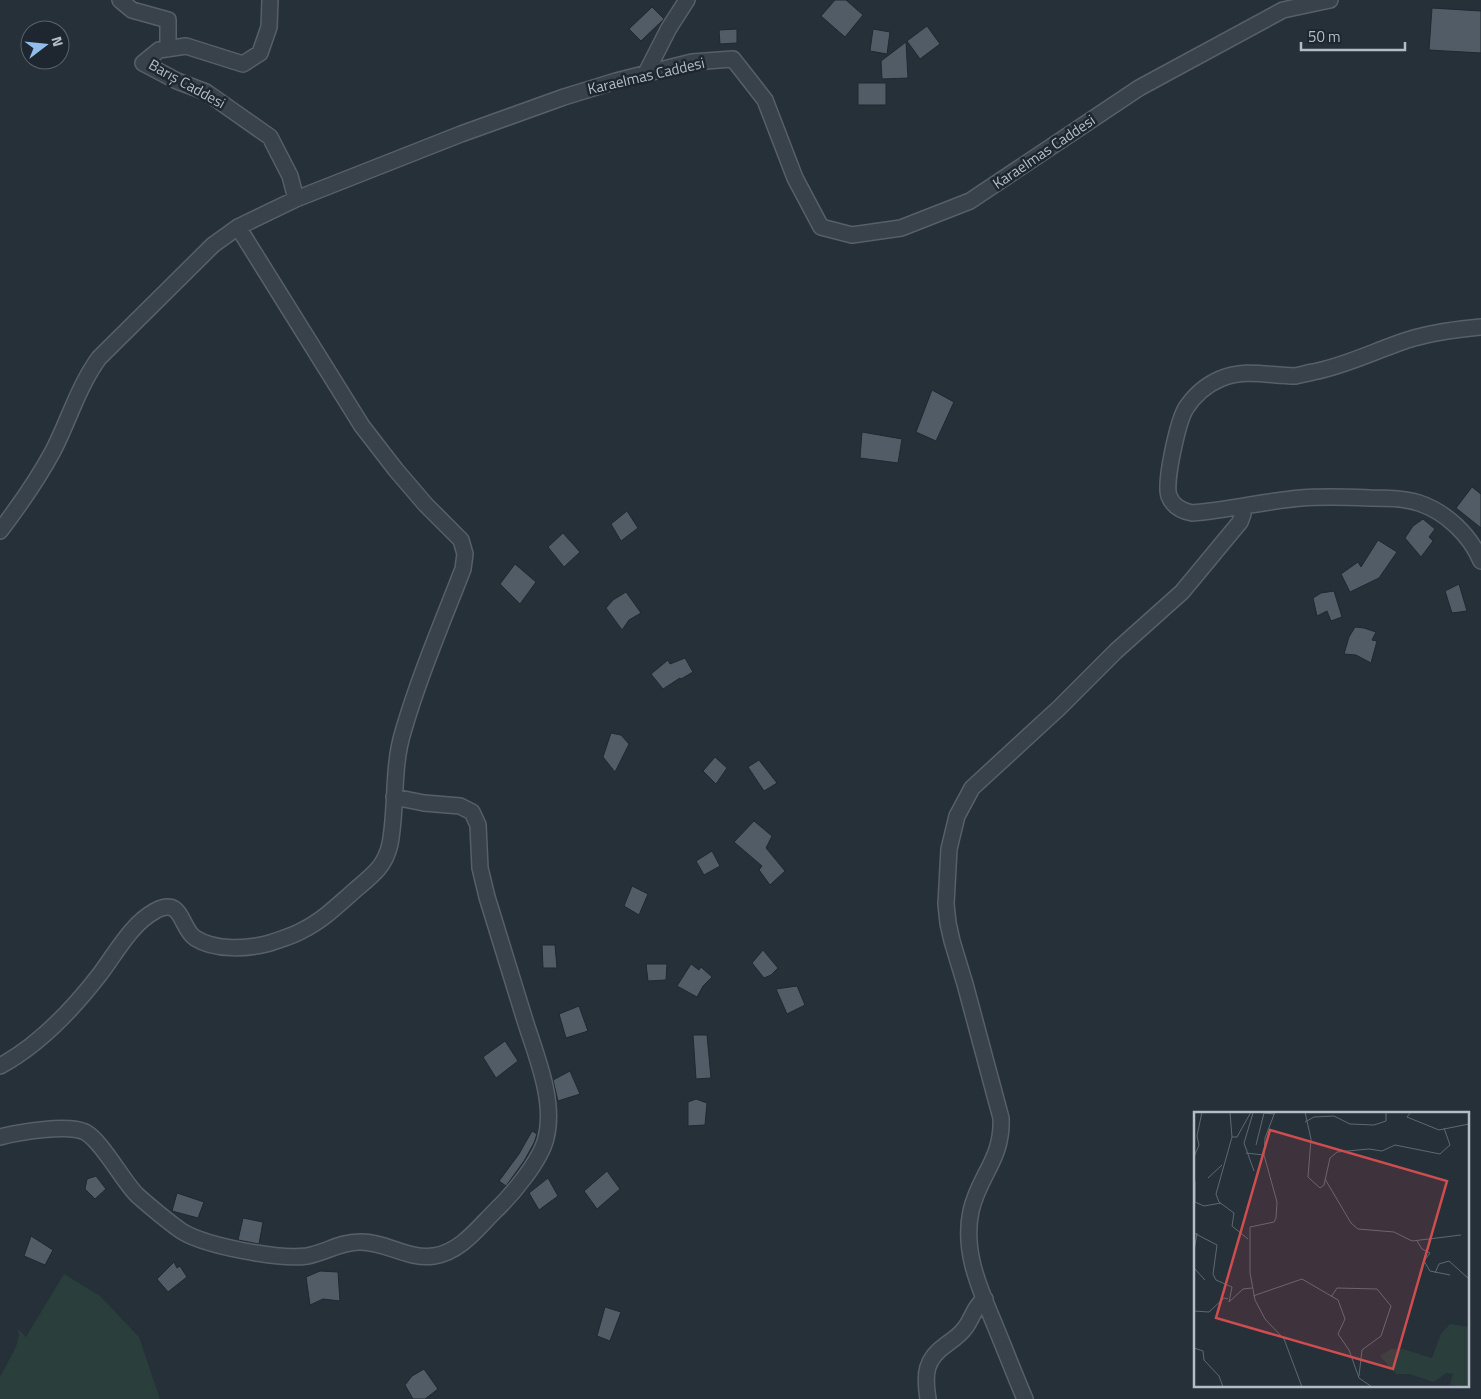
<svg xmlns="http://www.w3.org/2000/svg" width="1481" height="1399" viewBox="0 0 1481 1399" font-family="'Titillium Web',sans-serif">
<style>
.green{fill:#2a3e3c}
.building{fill:#515c67;stroke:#202831}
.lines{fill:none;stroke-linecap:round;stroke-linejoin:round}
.street-casing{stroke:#575f68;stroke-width:18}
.street{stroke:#39414a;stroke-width:15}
.labels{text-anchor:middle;stroke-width:5;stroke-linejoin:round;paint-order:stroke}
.street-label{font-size:15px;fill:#b4bcc5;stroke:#1e262f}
.inset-road{fill:none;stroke:#5e6871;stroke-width:1}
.view{fill:#ce4d4f;fill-opacity:0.15;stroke:#ce4d4f;stroke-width:2.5}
.inset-edge{fill:none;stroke:#b4bcc5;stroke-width:2.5}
</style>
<rect width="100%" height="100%" fill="#253039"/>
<path class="green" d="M64 1274 100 1296 139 1337 160 1399H0V1377L16 1347 19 1336 18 1329 26 1337Z"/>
<path class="building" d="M835 0H846L863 15 845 37 821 16Z
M652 7 664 19 641 41 629 29Z
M1432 8 1481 11V53L1429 50Z
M927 26 940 44 920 59 907 41Z
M737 29V43L720 44 719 30Z
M873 29 890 32 887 54 870 51Z
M906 42 908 78 882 79 881 61Z
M858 83H886V105H858Z
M932 390 954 402 936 441 916 432Z
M862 432 902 439 898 463 860 458Z
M1472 487 1481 494V528L1456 508Z
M627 511 638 528 621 541 611 524Z
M1423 519 1435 529 1429 537 1433 541 1421 557 1405 538 1413 526Z
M563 533 580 552 564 567 548 547Z
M1378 540 1397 552 1379 578 1350 592 1341 574 1358 562 1361 567Z
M515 564 536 582 520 604 500 584Z
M1459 584 1467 611 1452 613 1445 591Z
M1334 591 1342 617 1331 621 1327 611 1317 616 1313 598 1321 593Z
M626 592 641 613 629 620 622 630 606 608 613 600Z
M1355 627 1364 628 1376 632 1372 640 1377 641 1371 663 1356 655 1344 654 1349 637Z
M685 658 693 672 681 679 680 678 663 689 651 674 668 660 670 664Z
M611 733 621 735 629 744 615 772 603 757Z
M715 757 727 768 716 784 703 771Z
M759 760 777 783 764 791 748 767Z
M754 821 772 836 766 848 785 871 770 885 759 870 762 866 734 842Z
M712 851 720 866 704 875 696 861Z
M632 886 648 894 639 915 624 906Z
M542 945H555L557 968H543Z
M763 950 778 968 771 975 764 978 752 963Z
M646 964H667L666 980 648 981Z
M691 964 699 970 701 967 712 977 703 986 697 997 677 986Z
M797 986 805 1005 787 1014 776 989Z
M579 1006 588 1031 566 1038 559 1014Z
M693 1035H707L711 1078 696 1079Z
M505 1041 518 1061 496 1078 483 1057Z
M570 1071 580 1094 558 1101 553 1080Z
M696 1099 707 1103 705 1125 688 1126V1102Z
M532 1131 537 1134 534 1143 524 1161 506 1186 499 1181 519 1154Z
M607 1171 620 1189 597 1209 584 1191Z
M96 1176 106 1189 95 1199 85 1189 87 1179Z
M548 1178 558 1196 539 1210 529 1193Z
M177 1193 204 1202 198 1218 172 1211Z
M243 1218 263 1222 259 1244 238 1240Z
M31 1236 53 1250 45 1265 24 1256Z
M174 1262 177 1268 180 1266 187 1277 168 1292 157 1279Z
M320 1271 338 1272 340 1301 323 1299 310 1305 306 1277Z
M605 1307 621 1312 610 1341 597 1336Z
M424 1369 438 1389 425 1399H413L405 1385 412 1376Z"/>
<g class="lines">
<g class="street-casing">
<path id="street" d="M120 0 132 10 168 20V49
M270 0 269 27 260 53 243 64 186 46 159 50 143 63 177 81 206 92 270 137 290 176 296 199
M646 73 669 28 687 0
M1481 327C1458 329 1436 332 1414 338 1380 348 1349 365 1313 372 1307 373 1301 375 1295 376 1269 376 1245 368 1220 379 1206 385 1194 396 1186 408 1178 421 1164 483 1169 496 1173 507 1182 511 1192 513 1229 510 1265 501 1301 498 1324 496 1347 497 1370 498 1386 498 1403 498 1419 503 1446 512 1470 535 1481 561
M0 531C19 506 38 479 53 451 69 420 78 387 99 358L213 245 238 227 296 199 461 134 564 97 616 81 692 62 733 59 765 100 795 178 821 227 852 235 901 228 970 201 1139 88 1283 10 1330 0
M0 1066C39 1045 73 1009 100 974 116 953 131 924 155 911 183 896 180 928 195 938 215 951 248 949 270 943 281 939 293 936 303 930 323 920 338 905 354 891 362 884 371 877 378 869 384 862 388 853 390 844 397 807 392 768 403 732 419 677 442 623 463 569L465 554 461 540 426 505 396 470 362 426 238 227
M0 1137C19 1132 68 1124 85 1132 102 1141 122 1180 137 1195 147 1204 172 1225 183 1232 207 1246 279 1260 307 1256 325 1253 340 1242 359 1242 385 1241 408 1260 434 1256 460 1252 477 1229 495 1211 512 1195 541 1160 546 1138 556 1099 534 1051 523 1014 511 975 499 936 487 897L480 868 478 825 472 812 460 806 424 803 394 797
M928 1399C924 1374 925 1359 947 1344 954 1339 960 1335 965 1328 972 1319 975 1305 985 1299
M1025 1399C1015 1376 1006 1352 996 1328 981 1291 962 1253 971 1211 979 1175 1003 1159 1001 1118L965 984 952 941 948 923 946 904 949 849 957 816 972 788 1059 708 1116 651 1182 592 1240 522 1243 514 1242 507"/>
</g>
<use href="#street" class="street"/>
</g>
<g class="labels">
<g class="street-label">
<text transform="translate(646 76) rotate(-13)" y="5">Karaelmas Caddesi</text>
<text transform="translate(187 84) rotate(29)" y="5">Barış Caddesi</text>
<text transform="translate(1044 152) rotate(-34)" y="5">Karaelmas Caddesi</text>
</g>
</g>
<g transform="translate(1194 1112)">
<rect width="275" height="275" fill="#253039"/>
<path d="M256 212 275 215V275L256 273 259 262 252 261 240 270 215 262H202L186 244 197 237H209L238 246 247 222Z" fill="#2a3e3c"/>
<path class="inset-road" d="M36 0 38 25H43L57 0M81 0 71 26 70 43 83 90 82 106 80 110 56 115V161L61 188 71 207 90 227 108 275M111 0 117 27 114 65 126 76 130 73 136 46 143 40 175 37 188 39 201 33 246 42 256 33 250 16M217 0 213 5 245 18 275 12M59 1 50 31 60 59M111 10 120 5 140 4 156 12 180 13 192 9V0M38 25 22 82 25 90 40 101 38 114 54 127M62 33 70 1 80 2M52 41 70 43M0 45 5 33 3 24 8 0M14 66 28 53M131 67 157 111 164 117 200 120 218 129 267 123M1 69V90L10 94 27 91M0 121 23 133 19 162 22 168 38 175 35 190 49 177 58 176M223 129 228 137 236 141 230 149 236 159 256 163M0 139 3 121M0 156 11 168M241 161 245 152 255 149 275 167M59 184 108 167 144 188 151 207 144 222 155 238 165 266 178 275M137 185 143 176 183 177 197 194 187 224 168 238 165 264M0 199 15 200 30 186 34 187M0 236 9 239 10 248 25 264 29 275"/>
<path class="view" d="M76 18 253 69 199 257 22 206Z"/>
<rect width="275" height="275" class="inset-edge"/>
</g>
<g transform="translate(45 45) rotate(74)"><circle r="24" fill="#1e262f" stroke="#5a626b"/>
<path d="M0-4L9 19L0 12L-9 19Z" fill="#91bded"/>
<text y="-8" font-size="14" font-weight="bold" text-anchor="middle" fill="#b4bcc5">N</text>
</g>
<path d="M1301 42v8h104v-8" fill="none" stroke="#b4bcc5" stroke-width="2.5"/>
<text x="1308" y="42" font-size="15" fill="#b4bcc5" stroke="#1e262f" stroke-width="4" paint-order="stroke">50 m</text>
</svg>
